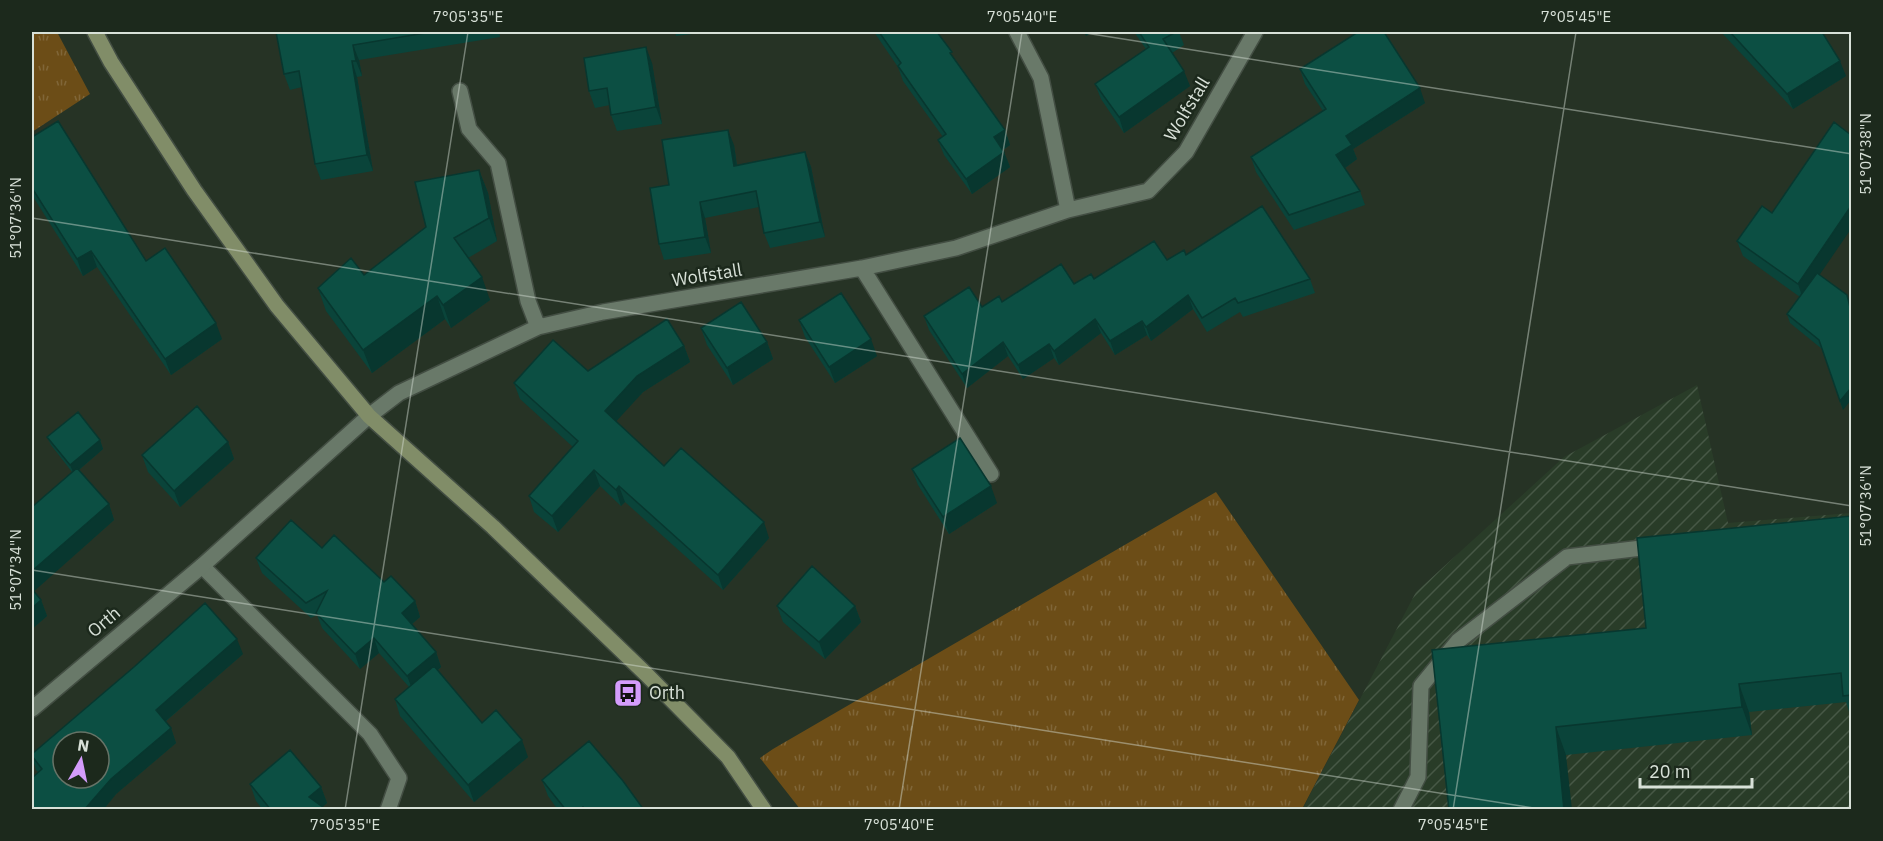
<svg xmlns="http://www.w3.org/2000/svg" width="1883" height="841" viewBox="0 0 1883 841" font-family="'IBM Plex Sans',sans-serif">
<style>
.industrial{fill:url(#industrial-furrows)}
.grass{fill:url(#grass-tufts)}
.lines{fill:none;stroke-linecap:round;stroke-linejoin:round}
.lane-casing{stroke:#434e43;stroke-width:18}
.street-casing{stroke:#434e43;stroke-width:18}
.secondary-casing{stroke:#434e43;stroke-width:18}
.lane{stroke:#697969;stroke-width:15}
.street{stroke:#697969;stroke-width:15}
.secondary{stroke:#818d68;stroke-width:15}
.wall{fill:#0a443a}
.shaded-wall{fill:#08372f}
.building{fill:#0c4f43;stroke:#08372f;stroke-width:1.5;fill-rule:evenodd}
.ticks{fill:none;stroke:#d8e1d8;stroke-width:1.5;stroke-opacity:0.45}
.labels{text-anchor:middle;stroke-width:5;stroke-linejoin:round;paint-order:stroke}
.street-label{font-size:18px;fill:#d8e1d8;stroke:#1c291c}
.poi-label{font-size:18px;fill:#d8e1d8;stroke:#1c291c;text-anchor:start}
.neatline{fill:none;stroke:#d8e1d8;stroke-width:2}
.ticks-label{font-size:15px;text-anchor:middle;fill:#d8e1d8}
</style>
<defs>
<pattern id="industrial-furrows" width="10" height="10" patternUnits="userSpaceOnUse" patternTransform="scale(1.5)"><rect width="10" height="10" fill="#293c28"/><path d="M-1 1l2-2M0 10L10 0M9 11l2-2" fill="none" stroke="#475846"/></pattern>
<pattern id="grass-tufts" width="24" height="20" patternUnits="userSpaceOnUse" patternTransform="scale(1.5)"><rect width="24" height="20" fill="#6c4d17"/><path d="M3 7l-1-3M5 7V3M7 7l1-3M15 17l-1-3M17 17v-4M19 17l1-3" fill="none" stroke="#806638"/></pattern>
</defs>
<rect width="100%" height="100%" fill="#263325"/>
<path class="industrial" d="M1697 385 1728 523 1851 513V809L1302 810 1416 592 1564 457Z"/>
<path class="grass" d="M32 32H57L90 94 32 132Z
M1216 492 1359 700 1302 809H800L760 758 773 749Z"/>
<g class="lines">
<g class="lane-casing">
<path id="lane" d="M202 566 370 734 399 778 388 810
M1401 810 1418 777 1421 686 1458 641 1567 557 1658 546"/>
</g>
<g class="street-casing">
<path id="street" d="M1017 32 1041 78 1068 210
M460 91 469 129 498 163 528 301 538 327
M862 268 991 474
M32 709 202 566 369 416 399 393 538 327 603 312 862 268 956 248 1068 210 1148 191 1186 152 1255 32"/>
</g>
<g class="secondary-casing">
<path id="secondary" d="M95 32 111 62 194 190 277 306 369 416 493 527 646 674 728 757 764 810"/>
</g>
<use href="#lane" class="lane"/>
<use href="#street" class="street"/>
<use href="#secondary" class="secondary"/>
</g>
<path class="wall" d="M276 32H499L500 37 359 60 362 76 357 77 373 171 321 180 315 164 302 87 290 90 284 74Z
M675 32H708L676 36Z
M874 32H937L954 59 1005 130 1010 145 1003 150 1010 167 972 194 944 155 938 140 943 137 903 81 898 67Z
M1134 32H1179L1184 45 1172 53 1190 86 1124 133 1101 99 1095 84 1146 49Z
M1721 32H1822L1846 76 1793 109Z
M652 63 662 124 617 131 611 115 610 105 595 108 589 91Z
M1300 69 1425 103 1353 149 1357 159 1345 168 1360 191 1365 205 1294 230 1256 172 1251 157 1323 111 1305 84Z
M32 137 146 261 222 339 171 375 97 267 83 276 32 195Z
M734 145 737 165 805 152 811 167 825 237 770 248 764 233 759 207 705 218 711 253 664 260 659 244 669 185Z
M479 170 488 193 497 241 468 258 490 300 451 328 445 319 372 373 326 311 318 288 364 275 426 227Z
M1737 241 1820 275 1843 410 1822 349 1790 323 1787 314 1800 297 1743 256Z
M1186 255 1310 279 1315 293 1243 317 1240 312 1207 332 1193 309 1151 341 1147 335 1115 355 1101 333 1059 365 1054 358 1023 379 1008 356 967 388 929 330 924 316 982 307Z
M799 320 877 356 835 383 805 337Z
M701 328 767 342 773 359 733 385 707 345Z
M684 346 690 362 643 392 616 421 664 466 769 538 723 590 625 502 621 506 600 486 558 532 534 512 529 496 573 447 520 399 514 383 588 371Z
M47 437 100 440 103 449 79 470 109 504 114 520 34 591 41 600 47 616 32 629V507L72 472 51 445Z
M228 442 234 459 180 507 148 472 142 455Z
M912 469 997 503 949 534 918 485Z
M1851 516V718L1846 702 1749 712 1752 735 1566 755 1449 810 1646 628Z
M322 548 384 582 415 601 420 617 412 624 436 652 441 667 438 670 482 723 528 757 474 802 400 716 395 699 409 687 379 653 360 669 322 628 317 615 311 618 262 573 256 558Z
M777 606H855L861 622 825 659 783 622Z
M243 654 165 722 171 728 176 743 116 794 103 810H32L38 772 36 770 32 757V754Z
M542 780 644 810H558L548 796Z
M250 784 321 787 327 803 322 807 325 810H263L256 801Z"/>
<path class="shaded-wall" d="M1084 32H1093L1086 36Z
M353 45 359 60 362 76 356 61Z
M646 47 652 63 662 124 656 107Z
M352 61 357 77 373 171 367 155Z
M1840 61 1846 76 1793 109 1787 94Z
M1184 71 1190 86 1124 133 1119 117Z
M1420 88 1425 103 1353 149 1357 159 1342 170 1336 155 1346 136Z
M728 130 734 145 739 181 734 166Z
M1005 130 1010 145 999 152 994 137Z
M805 152 811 167 825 237 820 222Z
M1004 152 1010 167 972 194 966 179Z
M479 170 488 193 497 241 489 218Z
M700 202 705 218 711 253 705 237Z
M1851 206V229L1803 299 1798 284Z
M91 251 97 267 83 276 77 259Z
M482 277 490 300 451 328 443 305Z
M1188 295 1193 309 1151 341 1146 327Z
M437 296 445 319 372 373 363 350Z
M1095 319 1101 333 1059 365 1054 351Z
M1142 321 1147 335 1115 355 1110 341Z
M216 323 222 339 171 375 165 359Z
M871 339 877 356 835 383 829 367Z
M767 342 773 359 733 385 727 368Z
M1003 342 1008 356 967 388 962 374Z
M1049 344 1054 358 1023 379 1018 365Z
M684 346 690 362 643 392 611 427 605 411 637 376Z
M1851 388V400L1843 410 1840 401Z
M100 440 103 449 74 474 70 465Z
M228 442 234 459 180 507 174 491Z
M594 470 600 486 558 532 552 516Z
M619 486 625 502 621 506 616 490Z
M991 486 997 503 949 534 943 517Z
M109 504 114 520 32 593V571Z
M764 522 769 538 723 590 718 575Z
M41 600 47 616 32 629V608Z
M415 601 420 617 407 628 402 613Z
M855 606 861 622 825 659 819 642Z
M374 638 379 653 360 669 355 654Z
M237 639 243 654 161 725 156 710Z
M436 652 441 667 413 691 407 676Z
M1739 684 1749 712 1752 735 1742 707Z
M1556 727 1566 755 1572 810H1564Z
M171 728 176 743 116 794 103 810H84L111 779Z
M522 740 528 757 474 802 468 785Z
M321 787 327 803 319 810 309 797Z"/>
<path class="building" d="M276 32H431L353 45 356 61H352L367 155 315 164 299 71 284 74Z
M879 32H937L952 52 950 53 1005 130 994 137 1004 152 966 179 938 140 946 134 898 66 901 63Z
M1139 32H1176L1163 39 1184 71 1119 117 1095 84 1149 47Z
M1358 32H1384L1420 88 1346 136 1352 145 1336 155 1360 191 1289 215 1251 157 1326 109 1300 69Z
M1730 32H1822L1840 61 1787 94Z
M646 47 656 107 611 115 607 88 589 91 584 58Z
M58 121 146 261 165 248 216 323 165 359 91 251 77 259 32 188V137Z
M1834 122 1851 135V206L1798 284 1737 241 1762 206 1772 213Z
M728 130 734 166 805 152 820 222 764 233 756 191 700 202 705 237 659 244 650 188 669 185 662 140Z
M479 170 489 218 454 238 482 277 443 305 437 296 363 350 318 288 351 258 364 275 426 227 415 182Z
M1262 206 1310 279 1238 303 1235 298 1202 318 1188 295 1146 327 1142 321 1110 341 1095 319 1054 351 1049 344 1018 365 1003 342 962 374 924 316 969 287 982 307 999 296 1002 302 1061 264 1074 284 1091 274 1094 279 1154 241 1167 260 1184 250 1186 255Z
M1817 273 1847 295 1851 311V388L1840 401 1819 340 1787 314Z
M841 293 871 339 829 367 799 320Z
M741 302 767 342 727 368 701 328Z
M667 319 684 346 637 376 605 411 664 466 681 448 764 522 718 575 619 486 616 490 594 470 552 516 529 496 578 441 514 383 553 340 588 371Z
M197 406 228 442 174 491 142 455Z
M78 412 100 440 70 465 47 437Z
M960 438 991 486 943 517 912 469Z
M77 468 109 504 32 571V507Z
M1851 516V695L1843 696 1841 673 1739 684 1742 707 1556 727 1564 810H1449L1432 650 1646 628 1637 538Z
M291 520 322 548 334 535 384 582 391 576 415 601 402 613 436 652 407 676 374 638 355 654 316 613 327 591 306 603 256 558Z
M812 566 855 606 819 642 777 606Z
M32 589 41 600 32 608Z
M205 603 237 639 156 710 171 728 111 779 84 810H32V778L42 769 32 756V754L134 667ZM63 742H99V778H63Z
M434 666 482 723 496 710 522 740 468 785 395 699Z
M589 741 623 781 644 810H585L583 807 581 810H566L542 780Z
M290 750 321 787 309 797 324 808 323 810H271L250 784Z"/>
<path class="ticks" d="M1079 32 1852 154M32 218 1852 506M32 570 1546 810M345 810 468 32M899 810 1022 32M1453 810 1576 32"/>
<defs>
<g id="bus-square" transform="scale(1.5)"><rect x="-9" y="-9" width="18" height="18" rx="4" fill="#d49cfc" stroke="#1c291c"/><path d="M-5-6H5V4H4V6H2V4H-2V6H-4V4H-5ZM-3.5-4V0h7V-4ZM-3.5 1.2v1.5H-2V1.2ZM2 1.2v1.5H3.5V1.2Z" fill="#111"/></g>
</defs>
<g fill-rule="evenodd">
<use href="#bus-square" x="628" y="693"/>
</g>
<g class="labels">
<g class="street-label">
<text transform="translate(1187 109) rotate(-59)" y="6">Wolfstall</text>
<text transform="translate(707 275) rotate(-9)" y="6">Wolfstall</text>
<text transform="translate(104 622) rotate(-40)" y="6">Orth</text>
</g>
<g class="poi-label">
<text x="649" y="699">Orth</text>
</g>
</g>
<rect width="1883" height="841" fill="none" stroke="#1c291c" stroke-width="66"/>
<g transform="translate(81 760) rotate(9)"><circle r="28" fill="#1c291c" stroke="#677367" stroke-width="1.5"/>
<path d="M0-4.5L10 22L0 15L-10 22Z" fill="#d49cfc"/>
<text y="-9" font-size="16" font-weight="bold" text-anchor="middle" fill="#d8e1d8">N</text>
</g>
<path d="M1640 778v9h112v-9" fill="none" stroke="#d8e1d8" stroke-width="3"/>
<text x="1649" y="778" font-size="18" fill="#d8e1d8" stroke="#1c291c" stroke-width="4.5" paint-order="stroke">20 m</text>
<rect x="33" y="33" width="1817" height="775" class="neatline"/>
<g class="ticks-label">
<text x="468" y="22">7°05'35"E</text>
<text x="1022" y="22">7°05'40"E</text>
<text x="1576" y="22">7°05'45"E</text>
<text transform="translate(1866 154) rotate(-90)" y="5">51°07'38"N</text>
<text transform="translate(16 218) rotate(-90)" y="5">51°07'36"N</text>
<text transform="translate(1866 506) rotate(-90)" y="5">51°07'36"N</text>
<text transform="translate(16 570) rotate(-90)" y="5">51°07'34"N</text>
<text x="345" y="830">7°05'35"E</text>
<text x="899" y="830">7°05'40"E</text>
<text x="1453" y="830">7°05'45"E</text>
</g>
</svg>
